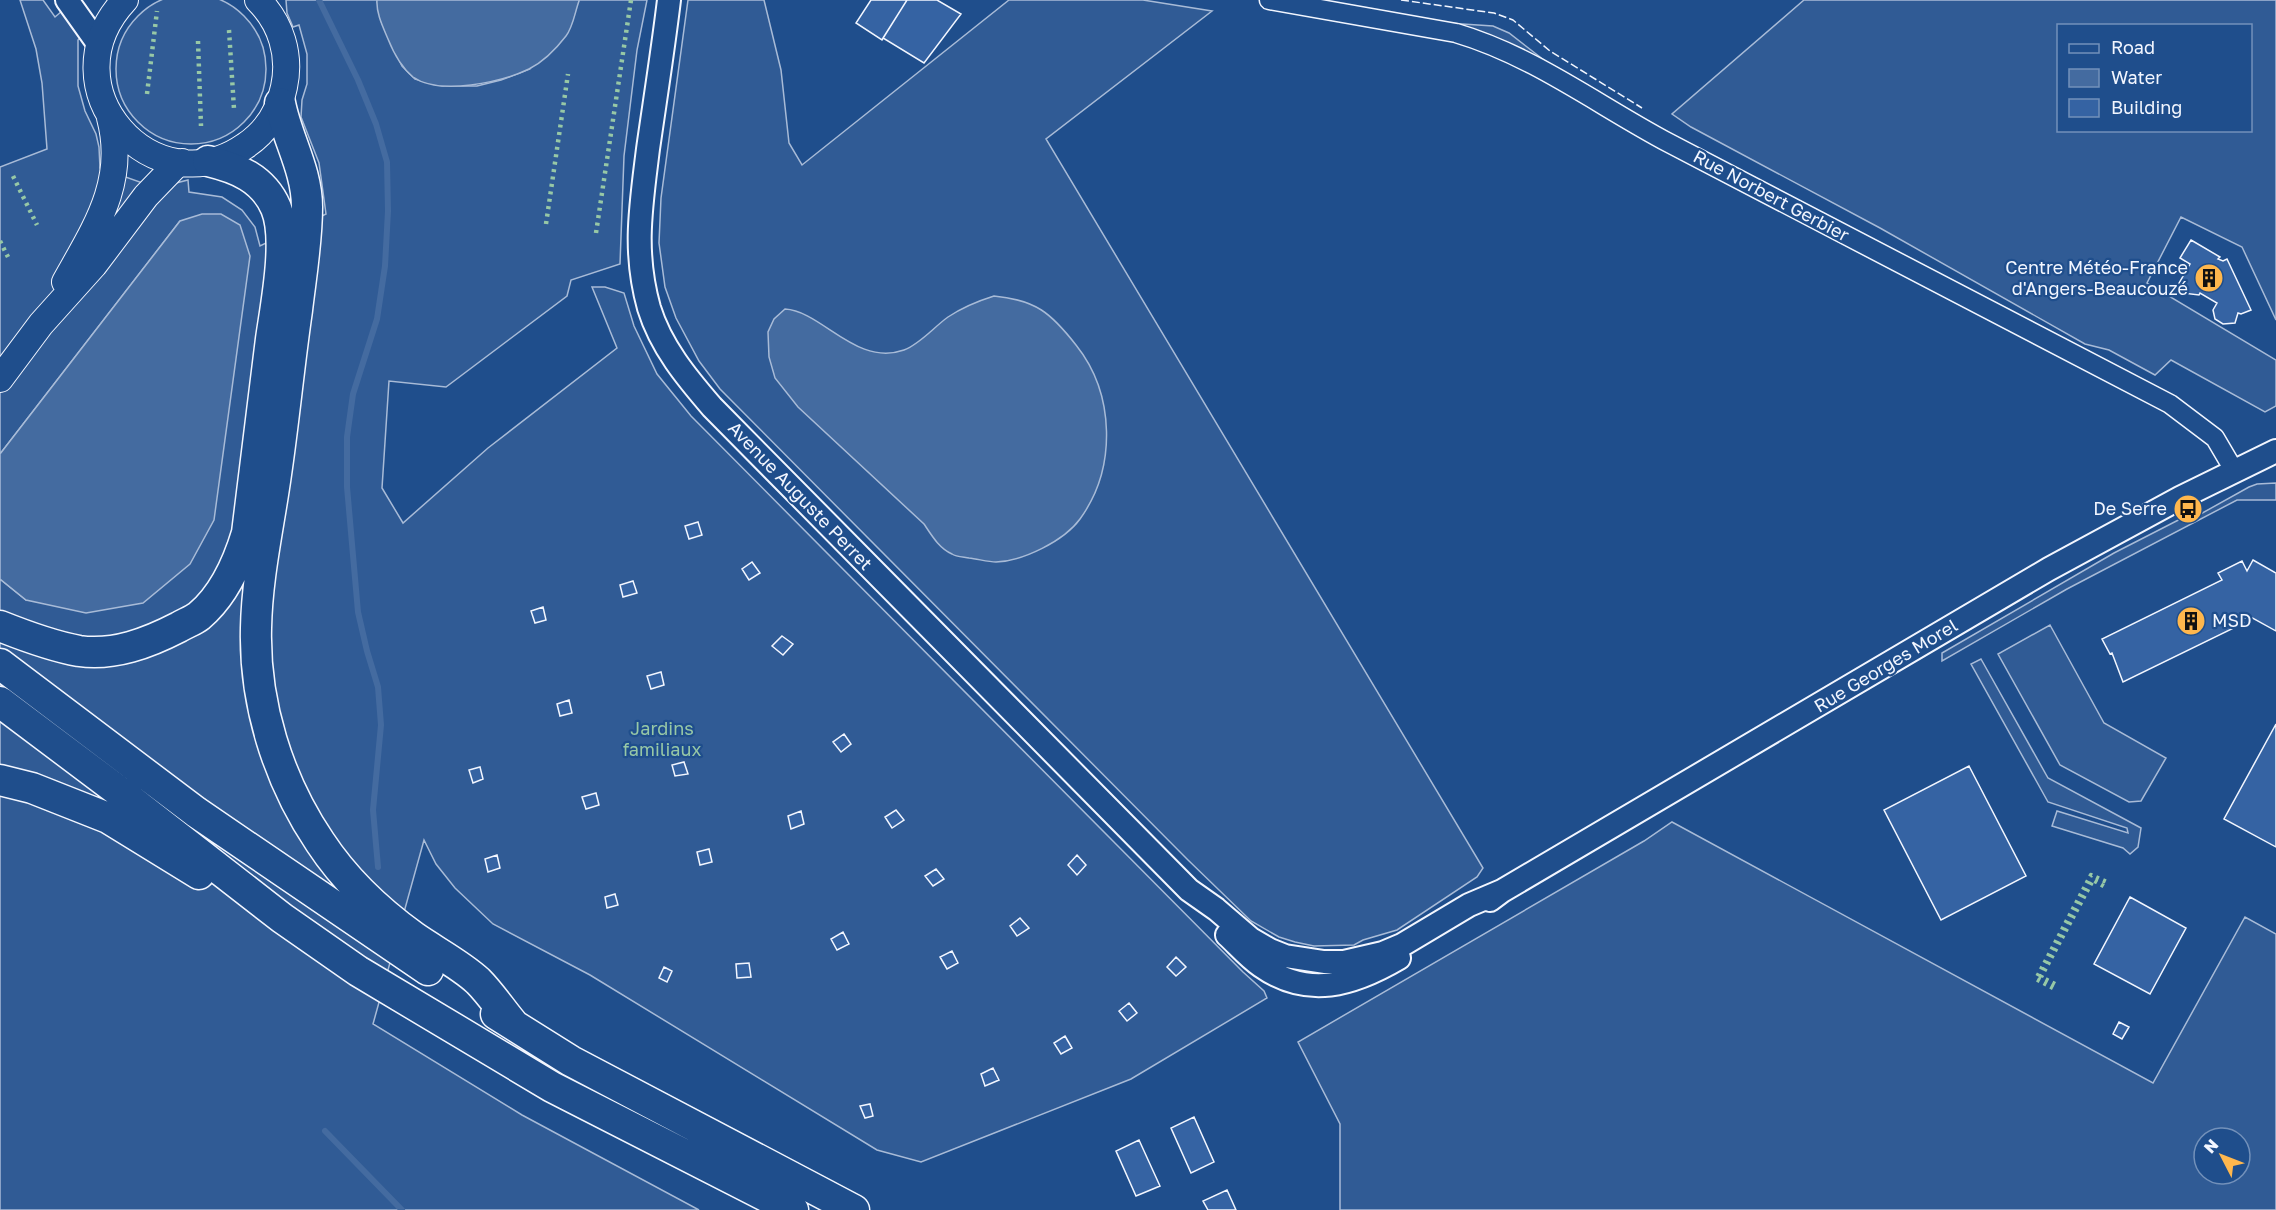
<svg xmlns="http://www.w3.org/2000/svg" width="2276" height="1210" viewBox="0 0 2276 1210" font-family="'Golos Text',sans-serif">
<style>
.built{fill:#305b95;stroke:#a8bbd7;stroke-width:1.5;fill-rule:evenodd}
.water{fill:#446ba0;stroke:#a8bbd7;stroke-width:1.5}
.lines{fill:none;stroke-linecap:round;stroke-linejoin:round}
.stream{stroke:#446ba0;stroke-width:6}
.building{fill:#3563a3;stroke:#f2f6ff;stroke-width:1.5}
.minor-casing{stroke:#f2f6ff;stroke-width:21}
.tertiary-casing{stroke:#f2f6ff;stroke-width:26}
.secondary-casing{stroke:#f2f6ff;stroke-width:28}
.trunk-casing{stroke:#f2f6ff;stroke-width:33}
.minor{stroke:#1f4e8c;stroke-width:18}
.tertiary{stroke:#1f4e8c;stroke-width:22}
.secondary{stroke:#1f4e8c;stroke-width:26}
.trunk{stroke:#1f4e8c;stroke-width:30}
.hedge{stroke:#97c8a6;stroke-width:4.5;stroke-dasharray:3 4.5;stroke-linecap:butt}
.fence{stroke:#f2f6ff;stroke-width:1.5;stroke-dasharray:8 3;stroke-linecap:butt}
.labels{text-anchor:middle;stroke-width:4.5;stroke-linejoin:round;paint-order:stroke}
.street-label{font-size:18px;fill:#f2f6ff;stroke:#1f4e8c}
.poi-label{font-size:18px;fill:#f2f6ff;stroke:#1f4e8c;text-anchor:end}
.park-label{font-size:18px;fill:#97c8a6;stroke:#1f4e8c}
</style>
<rect width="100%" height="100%" fill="#1f4e8c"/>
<path class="built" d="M116 69a75 75 0 1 1 150 0a75 75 0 1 1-150 0Z
M20 0H43L55 17 62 11 80 38 78 40V86L85 111 96 134 99 147 100 168 165 191 176 183 188 180 189 192 222 197 242 210 255 227 260 246 326 214 319 163 301 117 302 100 307 84V54L299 25 293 27 287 13 286 0H377L381 21 402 66 415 79 442 86H477L501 80 530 69 579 0H647L637 50 624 156 620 264 571 280 567 296 446 387 389 381 382 488 403 523 488 448 617 348 592 287H605L624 293 634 326 657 374 691 416 1243 972 1264 991 1267 998 1131 1079 921 1162 877 1150 590 975 493 924 455 888 436 864 424 840 373 1024 522 1115 699 1210H0V579L26 600 180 221 0 454V167L47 149 42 83 36 49Z
M688 0H764L781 70 789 143 802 165 1009 0H1143L1212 11 1046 139 1483 868 1477 877 1397 930 1363 940 1354 945 1314 946 1295 942 1279 937 1251 921 1188 860 720 389 699 361 676 318 665 287 659 243 661 198Z
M1804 0H2276V320L2242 247 2181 217 2147 283 2276 360V406L2265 412 2171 360 2155 375 2109 350 2085 344 1880 228 1691 127 1672 114ZM2058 26H2250V130H2058Z
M1447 23 1493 26 1509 33 1553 67Z
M2276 483V500H2237L2067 589 1942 661V653L2114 553 2194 512 2197 516 2249 487 2257 484Z
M2050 625 2104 723 2166 758 2141 801 2129 802 2060 765 1998 654Z
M1981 659 2048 778 2141 828 2138 847 2130 854 2123 848 2052 826 2057 811 2128 833 2127 828 2048 802 1971 664Z
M1672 822 2153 1083 2245 917 2276 934V1210H1340V1124L1298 1042 1644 841ZM2204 1138H2240V1174H2204Z"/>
<path class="water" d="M377 0H579V1C575 12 573 27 566 36 556 49 543 62 529 69 502 82 440 96 413 77 401 67 394 54 388 39 383 27 376 13 377 0Z
M202 214H221L240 225 250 256 214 520 190 564 143 603 86 613 26 600 0 579V454L180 221Z
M994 296C1036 300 1051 313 1076 345 1115 394 1117 468 1080 519 1064 541 1023 561 996 562 988 562 978 559 969 558 964 557 956 557 952 554 939 548 932 536 924 524L798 407 775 378 769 357 768 332 774 319 785 309C822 311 856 367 904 350 920 344 934 327 948 317 963 307 978 301 994 296Z"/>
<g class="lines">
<path class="stream" d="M319 0 358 80 376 124 387 162 388 211 385 266 377 319 353 394 347 437V487L358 612 367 651 378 687 381 725 373 810 378 867
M325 1131 402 1210"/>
</g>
<path class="building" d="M871 0H907L882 40 856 23Z
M907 0H937L961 14 924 63 883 38Z
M2191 240 2220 257 2218 259 2223 261 2227 259 2251 310 2241 314 2238 313 2235 323 2223 324 2215 319 2213 310 2217 303 2200 293 2199 295 2174 292 2190 264 2180 258Z
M698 522 702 535 689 539 685 526Z
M2253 560 2276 573V631L2249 616 2242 619 2244 623 2123 682 2112 653 2110 654 2102 639 2222 580 2218 573 2242 561 2247 571Z
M752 562 760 573 749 580 742 569Z
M633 581 637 593 623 597 620 585Z
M543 607 546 620 535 623 531 611Z
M782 636 793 644 783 655 772 646Z
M661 672 664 685 651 689 647 676Z
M569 700 572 713 560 716 557 704Z
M2276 724V847L2224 819Z
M844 734 851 744 841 752 833 742Z
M684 762 688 774 675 776 672 765Z
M1969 766 2026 876 1941 920 1884 810Z
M480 767 483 779 473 783 469 770Z
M596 793 599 805 586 809 582 797Z
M896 810 904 820 892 828 885 817Z
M801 811 804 824 791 829 788 816Z
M709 849 712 862 700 865 697 852Z
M497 855 500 868 488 872 485 859Z
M1077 855 1086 865 1077 875 1068 865Z
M936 869 944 879 933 886 925 876Z
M615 894 618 905 607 908 605 897Z
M2130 897 2186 928 2150 994 2094 964Z
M1020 918 1029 928 1017 936 1010 926Z
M843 932 849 944 837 950 831 939Z
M952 951 958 963 947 969 940 957Z
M1176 957 1186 967 1176 976 1167 967Z
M749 963 751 977 737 978 736 964Z
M664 967 672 971 667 982 659 978Z
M1129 1003 1137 1013 1127 1021 1119 1011Z
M2119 1022 2129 1027 2122 1039 2113 1034Z
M1065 1036 1072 1048 1061 1054 1054 1043Z
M993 1068 999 1080 985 1086 981 1074Z
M870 1104 873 1116 865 1118 860 1106Z
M1194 1117 1214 1162 1191 1173 1171 1128Z
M1139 1140 1160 1186 1136 1196 1116 1151Z
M1227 1190 1236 1210H1208L1203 1201Z"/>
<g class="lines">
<g class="minor-casing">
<path id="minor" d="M1269 0 1456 33C1534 56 1599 106 1669 143 1836 230 2003 317 2170 404L2215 438 2235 472"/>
</g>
<g class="tertiary-casing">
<path id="tertiary" d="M67 0 99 45
M669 0C663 50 655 100 648 149 641 206 633 251 649 308 661 347 687 378 712 407L1189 890 1216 909 1251 939 1270 950 1285 956 1324 962H1344L1383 953 1402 945 1469 905 1502 891
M1490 900 1502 891 2049 569 2180 498 2276 451
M1227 935C1238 945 1248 957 1261 966 1308 999 1353 985 1399 958"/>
</g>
<g class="secondary-casing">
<path id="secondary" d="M125 0C43 88 155 209 245 146 266 132 279 112 284 87 291 55 281 23 258 0
M65 282C95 228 127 182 110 118
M0 379 41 324 94 265 146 196 174 167 182 162"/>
</g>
<g class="trunk-casing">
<path id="trunk" d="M280 103C287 139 307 170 307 207 307 242 301 276 297 310 289 365 284 420 276 474 269 525 257 576 256 628 254 703 278 780 320 842 345 880 378 911 414 937 434 951 461 965 478 981 491 994 502 1011 514 1025
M0 626C25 636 52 646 79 651 114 656 148 643 179 627 186 623 194 620 199 616 224 595 238 563 247 533 255 468 263 404 271 339 276 304 289 239 276 208 263 178 237 168 208 161
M0 664 196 812 428 970
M0 702 129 799 282 918 358 971 552 1087 793 1210
M0 780 32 788 108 818 199 874
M496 1014 571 1061 854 1210"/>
</g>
<use href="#minor" class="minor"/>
<use href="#tertiary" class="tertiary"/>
<use href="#secondary" class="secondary"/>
<use href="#trunk" class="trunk"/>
<path class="hedge" d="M229 30 234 109
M198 41 201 126
M147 94 157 11
M13 176 37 225
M546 224 568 74
M596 233 631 0
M0 241 9 259
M2055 984 2041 977 2093 880 2107 888
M2053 988 2036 979 2091 875 2109 883"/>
<path class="fence" d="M1401 0 1494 13 1513 20 1550 51 1642 108"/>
</g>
<defs>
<g id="building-disc" transform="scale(1.5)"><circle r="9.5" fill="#ffb74d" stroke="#1f4e8c"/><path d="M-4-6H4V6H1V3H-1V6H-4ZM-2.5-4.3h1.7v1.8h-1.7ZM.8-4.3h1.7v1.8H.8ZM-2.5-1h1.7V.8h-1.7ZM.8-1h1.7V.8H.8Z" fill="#111"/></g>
<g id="bus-disc" transform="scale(1.5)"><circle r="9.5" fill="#ffb74d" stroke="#1f4e8c"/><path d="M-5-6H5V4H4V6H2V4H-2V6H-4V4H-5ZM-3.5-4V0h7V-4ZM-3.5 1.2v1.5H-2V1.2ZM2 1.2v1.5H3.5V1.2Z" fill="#111"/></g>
</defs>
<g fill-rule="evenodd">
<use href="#building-disc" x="2209" y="278"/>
<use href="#bus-disc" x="2188" y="509"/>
<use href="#building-disc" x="2191" y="621"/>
</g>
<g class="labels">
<g class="street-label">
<text transform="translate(1771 196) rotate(28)" y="6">Rue Norbert Gerbier</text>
<text transform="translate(800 496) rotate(46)" y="6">Avenue Auguste Perret</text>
<text transform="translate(1886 666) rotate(-31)" y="6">Rue Georges Morel</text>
</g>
<g class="poi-label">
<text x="2188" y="274">Centre Météo-France<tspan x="2188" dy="21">d'Angers-Beaucouzé</tspan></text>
<text x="2167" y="515">De Serre</text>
<text x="2212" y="627" text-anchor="start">MSD</text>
</g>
<g class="park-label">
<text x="662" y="735">Jardins<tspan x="662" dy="21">familiaux</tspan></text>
</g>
</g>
<rect x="2057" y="24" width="195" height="108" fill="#1f4e8c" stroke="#7391ba" stroke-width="1.5"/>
<rect x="2069" y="44" width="30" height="9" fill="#1f4e8c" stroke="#7391ba" stroke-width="1.5"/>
<text x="2111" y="54" font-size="18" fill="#f2f6ff">Road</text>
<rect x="2069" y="69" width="30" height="18" fill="#446ba0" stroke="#7391ba" stroke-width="1.5"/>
<text x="2111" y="84" font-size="18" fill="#f2f6ff">Water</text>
<rect x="2069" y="99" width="30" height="18" fill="#3563a3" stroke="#7391ba" stroke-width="1.5"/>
<text x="2111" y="114" font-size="18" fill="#f2f6ff">Building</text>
<g transform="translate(2222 1156) rotate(312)"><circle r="28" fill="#1f4e8c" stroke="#7391ba" stroke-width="1.5"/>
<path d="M0-4.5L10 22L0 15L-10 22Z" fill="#ffb74d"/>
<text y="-9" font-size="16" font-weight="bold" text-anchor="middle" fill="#f2f6ff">N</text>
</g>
</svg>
